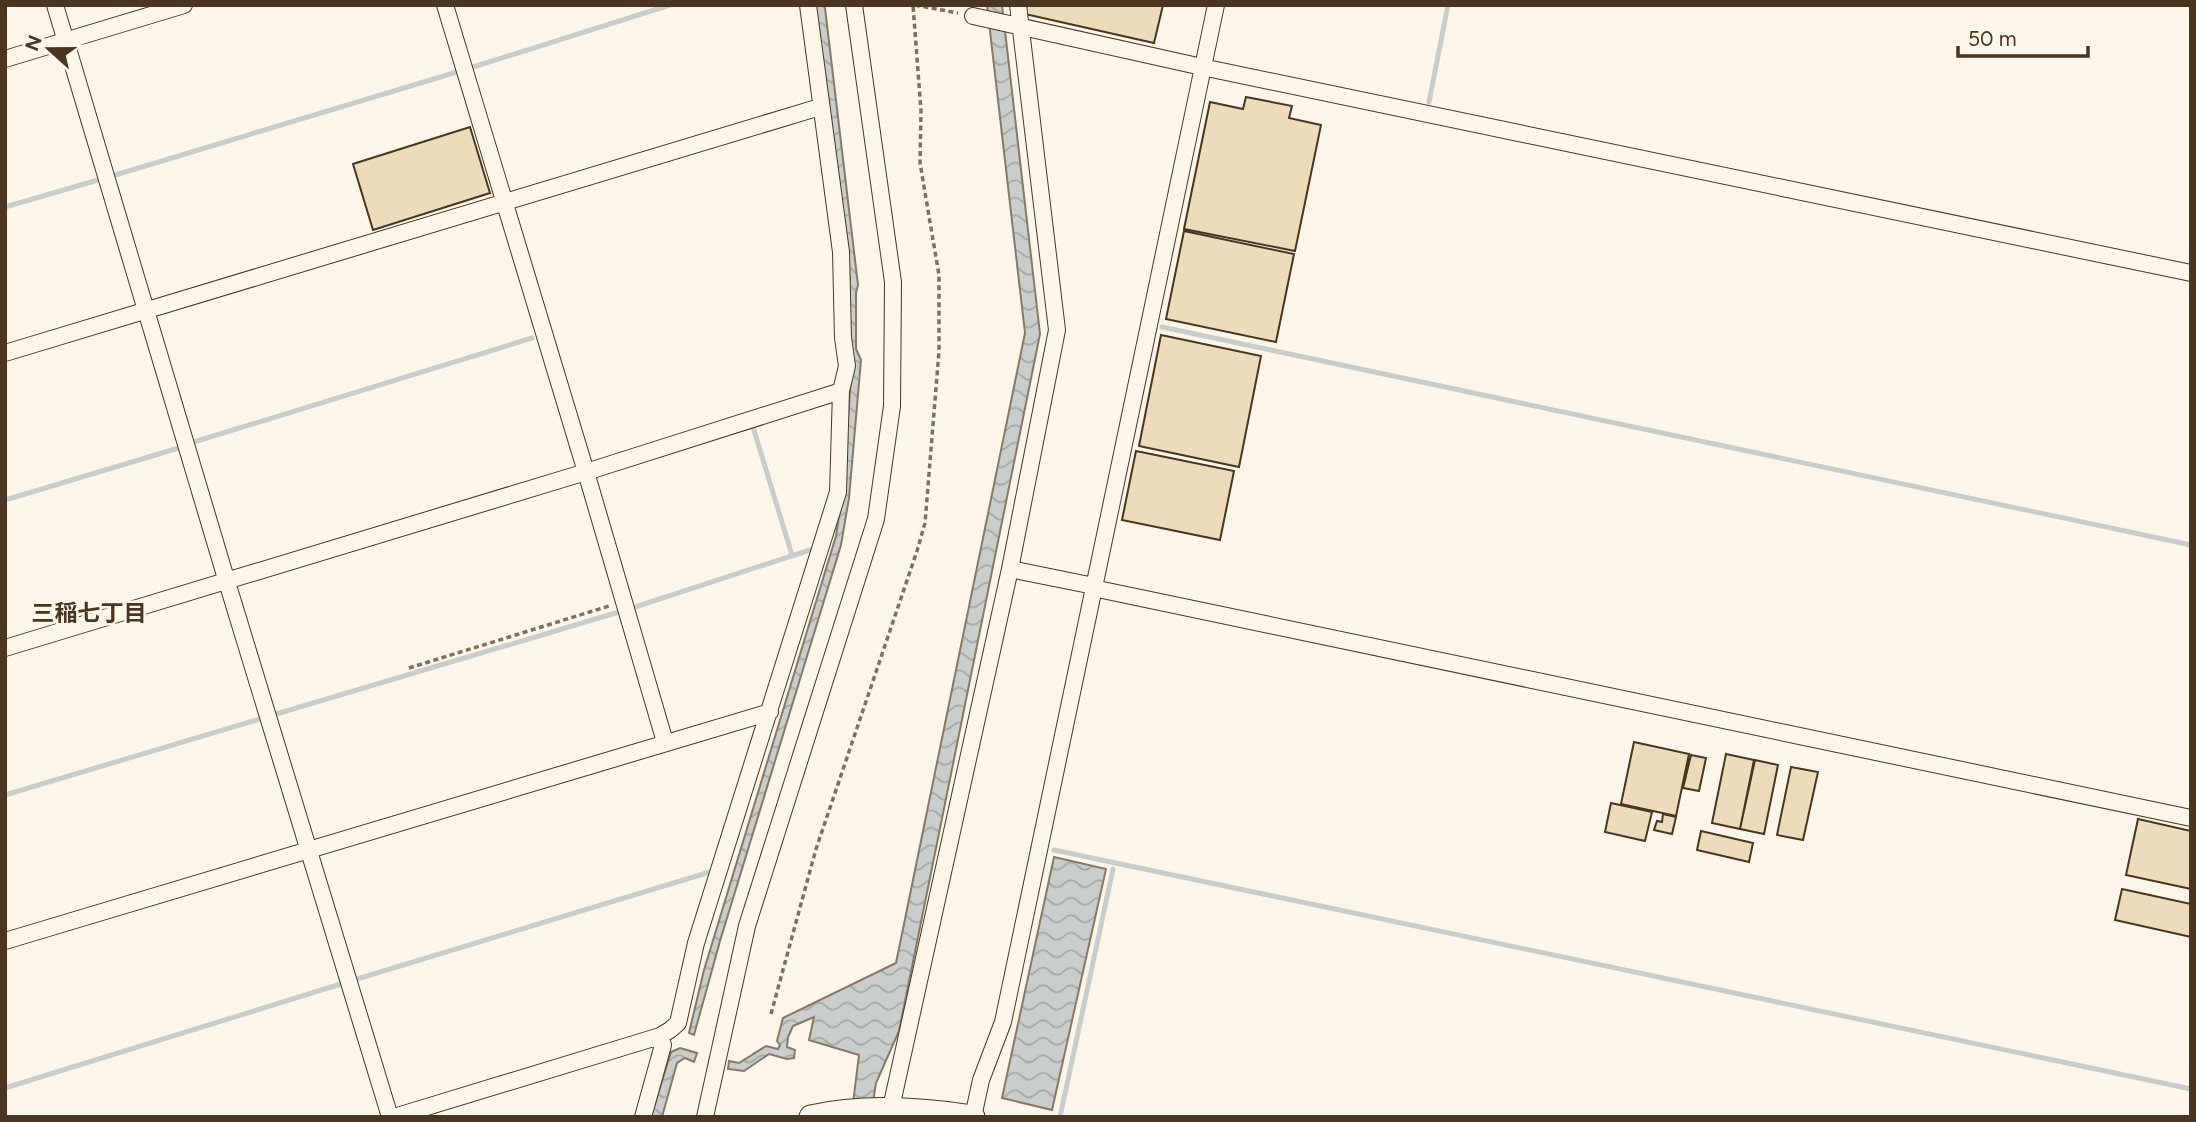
<svg xmlns="http://www.w3.org/2000/svg" width="2196" height="1122" viewBox="0 0 2196 1122" font-family="Figtree,'Noto Sans JP',sans-serif">
<style>
.water{fill:url(#water-waves);stroke:#887966;stroke-width:2}
.lines{fill:none;stroke-linecap:round;stroke-linejoin:round}
.stream{stroke:#c9cecd;stroke-width:5}
.building{fill:#ecdcbc;stroke:#4a3520;stroke-width:2}
.street-casing{stroke:#4a3520;stroke-width:18}
.secondary-casing{stroke:#4a3520;stroke-width:25}
.path{stroke:#7f6f5c;stroke-width:3.5;stroke-dasharray:5 3.5;stroke-linecap:butt}
.street{stroke:#fbf6e9;stroke-width:16}
.secondary{stroke:#fbf6e9;stroke-width:23}
.labels{text-anchor:middle;stroke-width:5;stroke-linejoin:round;paint-order:stroke}
.neighbourhood-label{font-size:23px;font-weight:bold;fill:#4a3520;stroke:#fbf6e9}
</style>
<defs>
<pattern id="water-waves" width="16" height="10" patternUnits="userSpaceOnUse" patternTransform="scale(1.75)"><rect width="16" height="10" fill="#c9cecd"/><path d="M0 5q4-4 8 0t8 0" fill="none" stroke="#a5a8a6"/></pattern>
</defs>
<rect width="100%" height="100%" fill="#fbf6e9"/>
<path class="water" d="M813 5H824L825 8 858 285 856 293V349L861 360 849 498 841 545 720 941 694 1035 689 1033 704 970 836 536 843 489 852 362 846 289 850 279Z
M987 5H1002L1040 334 899 1031 876 1083 872 1108 853 1103 859 1055 809 1040 814 1017 793 1026 788 1037 787 1047 795 1050 794 1058 787 1059 769 1054 744 1071 728 1069 729 1061 739 1063 766 1046 778 1049 780 1045 777 1041 783 1018 896 963 1025 333Z
M1054 857 1106 869 1052 1110 1002 1098Z
M680 1048 697 1053 694 1062 685 1058 677 1063 662 1117H651L671 1052Z"/>
<g class="lines">
<path class="stream" d="M470 68 670 5
M1429 102 1448 5
M112 176 457 72
M5 207 98 180
M1162 327 2191 545
M753 427 792 555
M194 442 532 338
M5 500 182 447
M632 608 813 549
M273 715 619 612
M5 795 260 719
M1054 850 2191 1089
M357 979 710 872
M5 1088 341 984
M1060 1117 1113 869"/>
</g>
<path class="building" d="M1027 5H1163L1154 43 1025 14Z
M1246 97 1292 106 1289 118 1321 125 1295 251 1184 229 1210 102 1243 109Z
M470 127 490 193 373 230 353 164Z
M1184 231 1294 254 1276 342 1166 319Z
M1161 335 1261 356 1239 467 1139 446Z
M1136 451 1234 471 1220 540 1122 520Z
M1634 742 1689 754 1676 816 1621 804Z
M1726 754 1754 760 1740 829 1712 823Z
M1691 755 1706 758 1699 791 1683 788Z
M1755 760 1778 765 1764 834 1740 829Z
M1791 767 1818 772 1803 840 1777 835Z
M1611 803 1652 812 1645 841 1605 832Z
M1663 814 1676 817 1672 834 1654 830 1657 821 1662 822Z
M2138 819 2191 831V889L2126 875Z
M1701 831 1753 843 1749 862 1697 850Z
M2122 889 2191 904V937L2115 920Z"/>
<g class="lines">
<g class="street-casing">
<path id="street" d="M55 5 227 582 390 1117
M445 5 586 472 665 742
M973 16 1202 67 2191 273
M5 59 184 5
M5 353 820 107
M1010 569 1094 586
M1093 588 2191 818
M5 648 586 472 841 391
M5 941 770 712
M660 1036 670 1030 678 1023 696 943 838 492 841 391 847 366 843 338 841 252 808 5
M394 1117 660 1036 663 1045 643 1117
M705 1117 747 926 876 519 892 406 893 282 854 5
M889 1117 1010 569 1057 330 1018 5
M973 1117 981 1080 1003 1022 1216 5"/>
</g>
<g class="secondary-casing">
<path id="secondary" d="M811 1117C863 1105 921 1109 973 1117"/>
</g>
<path class="path" d="M915 5 958 13
M409 668 609 606
M771 1014 816 849 917 551 925 523 939 351V275L920 163 921 111 913 5"/>
<use href="#street" class="street"/>
<use href="#secondary" class="secondary"/>
</g>
<g class="labels">
<g class="neighbourhood-label">
<text x="89" y="621">三稲七丁目</text>
</g>
</g>
<rect width="2196" height="1122" fill="none" stroke="#4a3520" stroke-width="14"/>
<g transform="translate(49 49) rotate(291)" stroke="#fbf6e9" stroke-width="5" paint-order="stroke">
<path d="M0-5L12 26L0 18L-12 26Z" fill="#4a3520"/>
<text y="-10" font-size="19" font-weight="bold" text-anchor="middle" fill="#4a3520">N</text>
</g>
<path d="M1958 46v10h130v-10" fill="none" stroke="#4a3520" stroke-width="3.5"/>
<text x="1968" y="46" font-size="21" fill="#4a3520" stroke="#fbf6e9" stroke-width="5" paint-order="stroke">50 m</text>
</svg>
